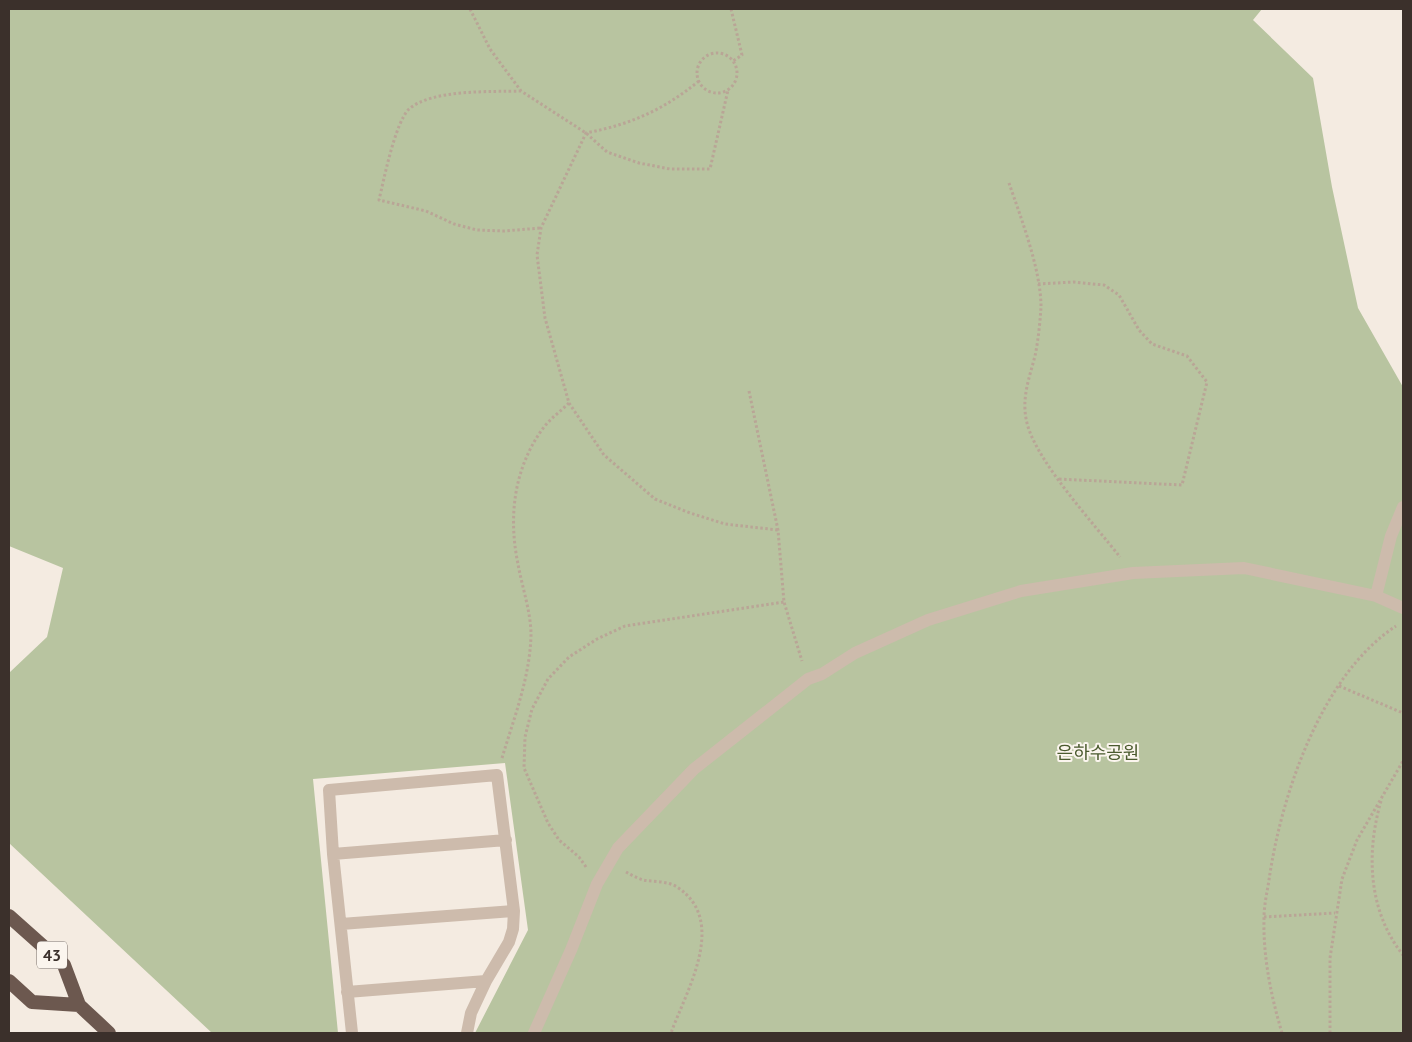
<svg xmlns="http://www.w3.org/2000/svg" width="1412" height="1042" viewBox="0 0 1412 1042" font-family="'PT Sans','Noto Sans KR',sans-serif">
<style>
.green{fill:#b8c4a0}
.lines{fill:none;stroke-linecap:round;stroke-linejoin:round}
.path{stroke:#b9a596;stroke-width:3;stroke-dasharray:2.5 2.5;stroke-linecap:butt}
.service{stroke:#cdbbac;stroke-width:12}
.minor{stroke:#cdbbac;stroke-width:12}
.trunk{stroke:#6c584f;stroke-width:14}
.labels{text-anchor:middle;stroke-width:4;stroke-linejoin:round;paint-order:stroke}
.shield{fill:#fbf5ee;stroke:#756b66;stroke-width:1}
.shield-label{font-size:16px;font-weight:bold;fill:#3b302b}
.park-label{font-size:18px;fill:#4a5a2e;stroke:#fbf5ee}
</style>
<rect width="100%" height="100%" fill="#f4ebe1"/>
<path class="green" d="M9 9H1262L1253 20 1313 78 1332 187 1358 308 1403 387V1033H475L528 930 505 763 313 779 338 1033H212L9 843V673L47 637 63 568 9 546Z"/>
<g class="lines">
<path class="path" d="M470 9 490 49 521 91 586 133 607 152 639 163 670 169H710L728 90
M731 9 742 55 733 61
M697 73a20 20 0 1 1 40 0a20 20 0 1 1-40 0Z
M699 81C663 110 632 124 586 133L541 228 537 255 545 318 569 403 604 455 655 499 690 513 725 524 778 530
M521 91C492 92 432 89 409 109 395 123 384 179 379 200L426 211 454 224 477 230 504 231 541 228
M1009 183C1021 218 1041 270 1041 307 1040 323 1038 342 1035 356 1029 379 1021 399 1027 423 1036 461 1095 525 1120 557
M1038 284 1074 282 1104 285 1119 295 1139 330 1152 344 1187 356 1207 382 1182 485 1058 479
M749 391 778 530 784 602 802 661
M1339 686 1403 713
M502 758C514 718 530 677 531 635 531 612 522 587 518 564 508 516 514 467 544 427 551 418 561 411 569 403
M1381 801C1366 853 1368 911 1403 955
M586 867 579 857 559 840 548 823 524 768 525 737 532 709 548 679 569 657 597 639 625 626 784 602
M626 872C631 875 637 878 643 880 654 882 668 881 677 887 729 921 686 991 671 1033
M1264 917 1335 913
M1282 1033C1271 996 1263 957 1264 918 1264 905 1267 893 1269 880 1281 796 1321 675 1396 626
M1330 1033V958L1342 879 1357 840 1403 761"/>
<path class="service" d="M333 854 506 840
M341 924 514 911
M347 992 486 981
M352 1033 333 854 329 790 497 775 514 911 513 929 509 942 486 981 471 1013 467 1033"/>
<path class="minor" d="M1376 596 1391 536 1403 507
M534 1033 571 950 597 884 618 848 694 769 808 679 822 674 855 653 928 620 1021 591 1133 573 1244 568 1376 596 1403 608"/>
<path class="trunk" d="M9 916 64 965 79 1005 109 1033
M9 981 32 1002 79 1005"/>
</g>
<g class="labels">
<rect class="shield" x="37" y="941.5" width="30" height="27" rx="4"/>
<g class="shield-label">
<text x="52" y="961">43</text>
</g>
<g class="park-label">
<text x="1098" y="759">은하수공원</text>
</g>
</g>
<rect width="1412" height="1042" fill="none" stroke="#3b302b" stroke-width="20"/>
</svg>
